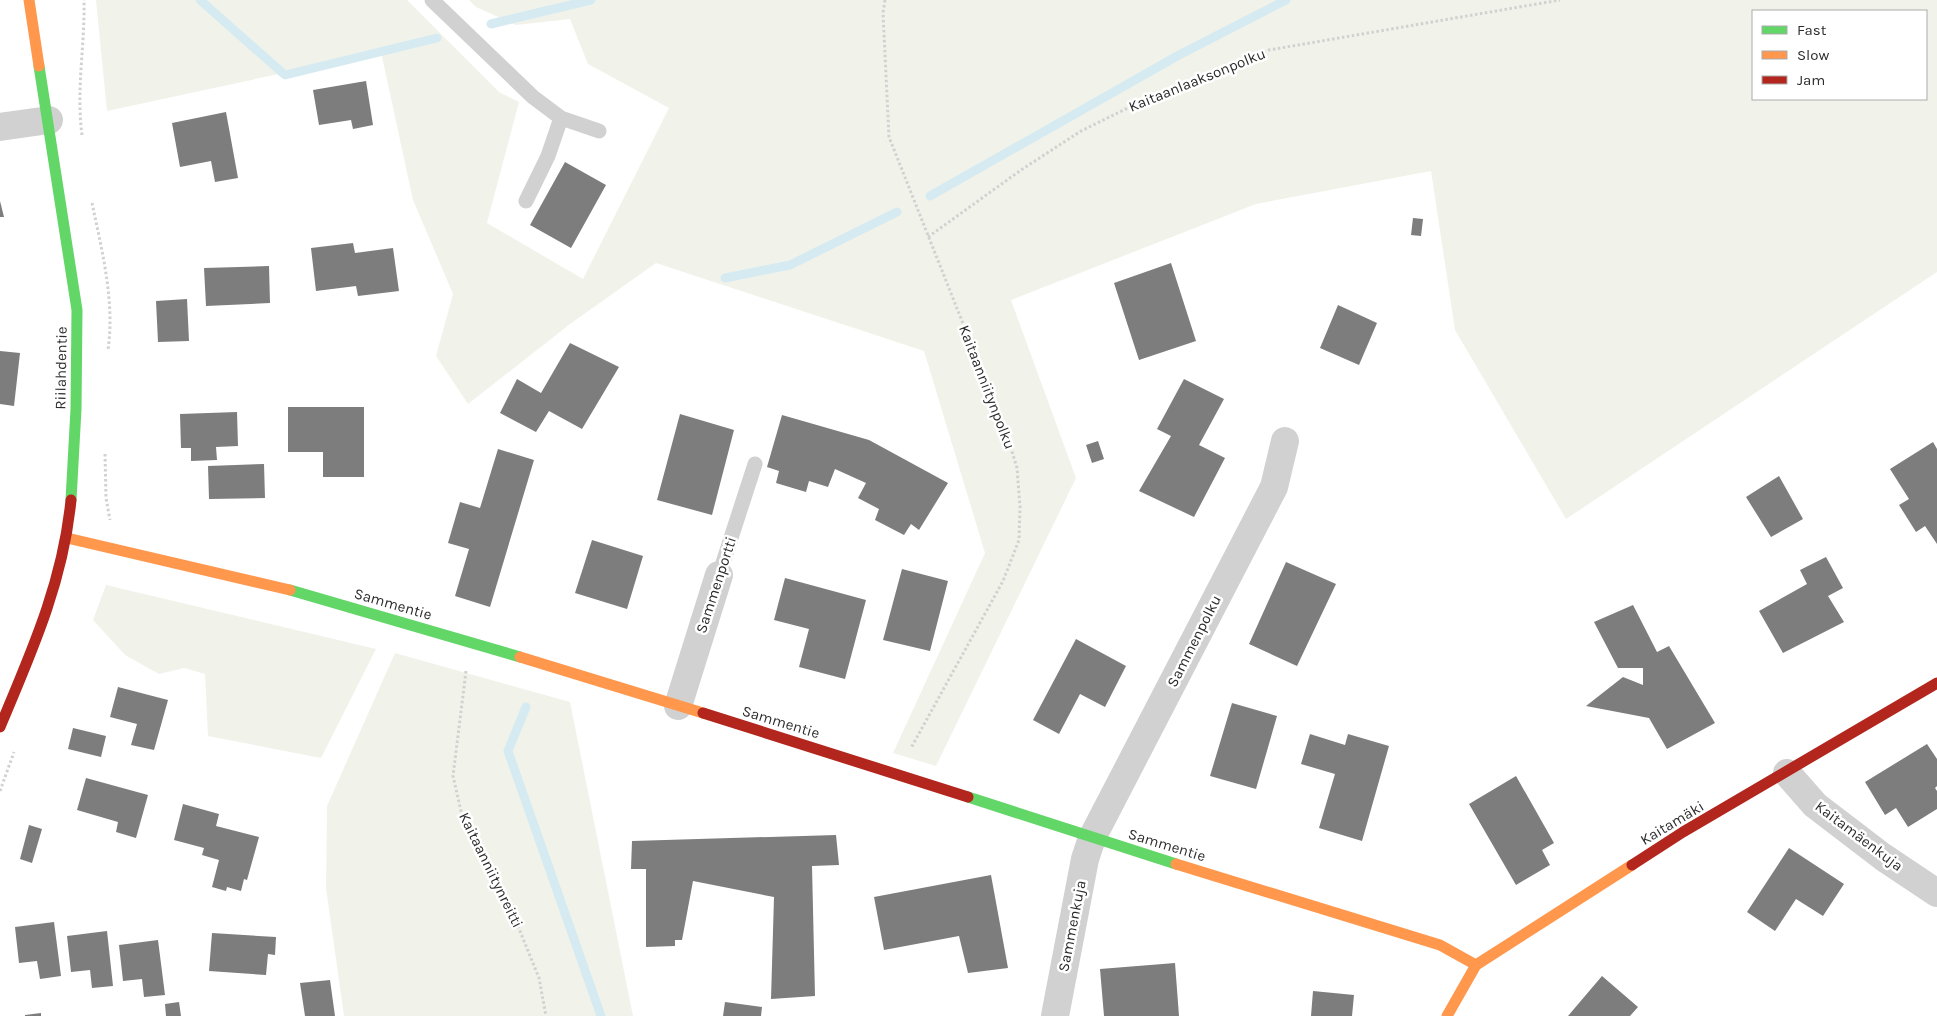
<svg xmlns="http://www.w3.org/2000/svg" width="1937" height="1016" viewBox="0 0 1937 1016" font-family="Karla,sans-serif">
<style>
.green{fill:#f1f3ea;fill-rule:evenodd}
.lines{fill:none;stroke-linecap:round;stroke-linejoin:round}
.stream{stroke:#d6ebf1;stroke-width:9}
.building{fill:#7d7d7d}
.path{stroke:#d1d1d1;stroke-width:3;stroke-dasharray:2.5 2.5;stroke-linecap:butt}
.lane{stroke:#d1d1d1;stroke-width:15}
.street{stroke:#d1d1d1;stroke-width:28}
.fast{stroke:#63d668;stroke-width:11}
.slow{stroke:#ff974d;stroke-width:11}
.jam{stroke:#b3261e;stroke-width:11}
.labels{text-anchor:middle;stroke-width:5;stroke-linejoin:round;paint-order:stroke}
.street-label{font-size:15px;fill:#2c2c2c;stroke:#fff}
</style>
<rect width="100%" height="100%" fill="#fff"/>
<path class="green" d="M96 0H407L499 92 519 102 487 223 583 279 669 108 588 64 570 19 516 25 476 7 469 0H1937V272L1566 519 1455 330 1431 171 1256 204 1011 300 1076 478 936 766 893 753 985 553 924 351 656 263 570 324 468 404 436 356 453 294 413 200 381 52 107 111ZM1753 11H1926V99H1753Z
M106 585 376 649 321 758 208 736 205 674 184 668 159 674 125 655 93 620Z
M395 653 570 702 633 1016H344L326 888 327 806Z"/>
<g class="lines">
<path class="stream" d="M200 0 285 75 437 38
M491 24 591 0
M930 196 1179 55 1286 0
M725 278 790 265 897 212
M526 707 508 751 601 1016"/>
</g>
<path class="building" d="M366 81 373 125 353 129 351 120 319 125 313 90Z
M226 112 238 178 215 182 211 161 180 167 172 123Z
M565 162 606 185 571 248 530 225Z
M0 201 4 217H0Z
M1413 218 1423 219 1421 236 1411 235Z
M353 243 355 253 393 248 399 291 358 296 356 286 316 291 311 248Z
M1171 263 1196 341 1139 360 1114 283Z
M269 266 270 303 206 306 204 268Z
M187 299 189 341 158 342 156 301Z
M1338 305 1377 323 1359 365 1320 348Z
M570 343 619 367 582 429 549 411 536 432 500 413 517 379 541 393Z
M0 351 20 353 14 406 0 404Z
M1184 379 1224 399 1199 445 1225 458 1194 517 1139 491 1171 436 1157 429Z
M288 407H364V477H323V452H288Z
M237 412 238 446 216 447 217 460 191 461V448H181L180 414Z
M680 414 734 430 712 515 657 500Z
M782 415 869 440 948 483 919 530 911 524 904 535 875 520 879 509 858 498 866 483 835 469 828 487 809 481 806 492 776 483 779 471 767 467Z
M1098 441 1104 459 1092 463 1086 445Z
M1933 442 1937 449V544L1925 526 1916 532 1899 505 1909 499 1890 469Z
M498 449 534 460 490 607 455 596 469 549 448 543 460 502 480 508Z
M264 464 265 498 209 499 208 466Z
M1779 476 1803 519 1771 537 1746 497Z
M592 540 643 556 627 609 575 593Z
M1826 557 1843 588 1828 596 1844 622 1783 653 1759 611 1807 584 1800 570Z
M1286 562 1336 584 1297 666 1249 644Z
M902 569 948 581 930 651 883 640Z
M785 578 866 600 845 679 799 667 809 629 774 620Z
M1633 605 1657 652 1669 646 1715 723 1667 749 1649 718 1586 706 1623 677 1643 685V668H1618L1594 622Z
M1076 639 1126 666 1105 707 1080 694 1059 734 1033 720Z
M118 687 168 700 154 750 131 745 137 724 110 717Z
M1232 703 1277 716 1256 789 1210 776Z
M73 728 106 736 101 757 68 749Z
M1310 734 1345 745 1348 734 1389 746 1362 841 1319 828 1335 774 1301 764Z
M1927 744 1937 759V786L1935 788 1937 791V809L1908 827 1896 808 1885 815 1865 782Z
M1516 776 1554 843 1542 850 1550 865 1516 885 1469 804Z
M86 778 148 795 136 838 116 832 118 822 77 810Z
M183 804 219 814 216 826 259 837 247 880 244 879 241 891 227 887 226 891 212 887 219 860 202 855 204 848 174 840Z
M29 825 42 829 32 863 20 859Z
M836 835 839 865 812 866 815 996 771 999 774 897 693 881 682 940H675V946L646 947V869H631L632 841Z
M1789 848 1844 884 1823 916 1796 899 1775 931 1747 912Z
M991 875 1008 968 968 973 959 936 884 950 874 897Z
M54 922 61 976 40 979 37 961 19 963 15 927Z
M107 931 113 986 92 988 90 970 71 972 67 936Z
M212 933 276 937 275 955 268 954 266 975 209 971Z
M158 940 165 995 144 997 142 979 123 981 119 945Z
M1175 963 1179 1016H1104L1100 969Z
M1602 976 1638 1007 1630 1016H1568Z
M330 980 335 1016H305L300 983Z
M1313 991 1354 995 1352 1016H1311Z
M179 1002 181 1016H166L165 1004Z
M725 1002 762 1007 761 1016H723Z
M41 1013V1016H25V1015Z"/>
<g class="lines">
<path class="path" d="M885 0 883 13 889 137 1006 432 1017 468 1020 507 1019 540 1003 581 911 748
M82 135C76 90 85 45 84 0
M92 203C102 251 115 301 108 350
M928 237 1021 170 1081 131 1146 99 1269 50 1560 0
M105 454 106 498 110 520
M466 671 453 776 461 811 505 894 539 978 546 1016
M0 791 14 752"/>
<path class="lane" d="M432 0 533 97 561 118 599 131
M526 201 548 156 561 118
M719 575 755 464"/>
<path class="street" d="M0 127 49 120
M678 706 719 575
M1787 773 1815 805 1883 857 1937 893
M1055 1016 1085 859 1092 838 1274 487 1285 441"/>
<path class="fast" d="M39 66 77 310 76 409 71 500
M290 590 520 657
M968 797 1176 864"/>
<path class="slow" d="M29 0 39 66
M67 538 290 590
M520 657 703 713
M1176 864 1440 945 1476 965
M1447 1016 1476 965 1632 865"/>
<path class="jam" d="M703 713 968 797
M0 727C32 651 63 582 71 500
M1632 865 1683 832 1937 683"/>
</g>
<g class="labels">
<g class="street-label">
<text transform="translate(1197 80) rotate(-22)" y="5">Kaitaanlaaksonpolku</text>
<text transform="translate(61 368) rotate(-89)" y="5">Riilahdentie</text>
<text transform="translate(987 387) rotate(69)" y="5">Kaitaanniitynpolku</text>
<text transform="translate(716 585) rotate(-72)" y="5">Sammenportti</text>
<text transform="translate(393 604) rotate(16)" y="5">Sammentie</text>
<text transform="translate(1194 641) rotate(-63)" y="5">Sammenpolku</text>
<text transform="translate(781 722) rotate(17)" y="5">Sammentie</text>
<text transform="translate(1672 823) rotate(-31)" y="5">Kaitamäki</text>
<text transform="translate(1859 836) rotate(37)" y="5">Kaitamäenkuja</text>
<text transform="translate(1167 845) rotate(17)" y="5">Sammentie</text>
<text transform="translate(491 870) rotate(64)" y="5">Kaitaanniitynreitti</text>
<text transform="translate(1072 926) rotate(-79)" y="5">Sammenkuja</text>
</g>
</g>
<rect x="1752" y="10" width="175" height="90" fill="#ffffff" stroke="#ababab"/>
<rect x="1762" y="26" width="25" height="8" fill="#63d668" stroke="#ababab"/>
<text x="1797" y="35" font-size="15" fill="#2c2c2c">Fast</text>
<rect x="1762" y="51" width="25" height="8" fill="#ff974d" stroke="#ababab"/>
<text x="1797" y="60" font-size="15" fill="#2c2c2c">Slow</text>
<rect x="1762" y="76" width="25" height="8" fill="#b3261e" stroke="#ababab"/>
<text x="1797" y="85" font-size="15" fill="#2c2c2c">Jam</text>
</svg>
